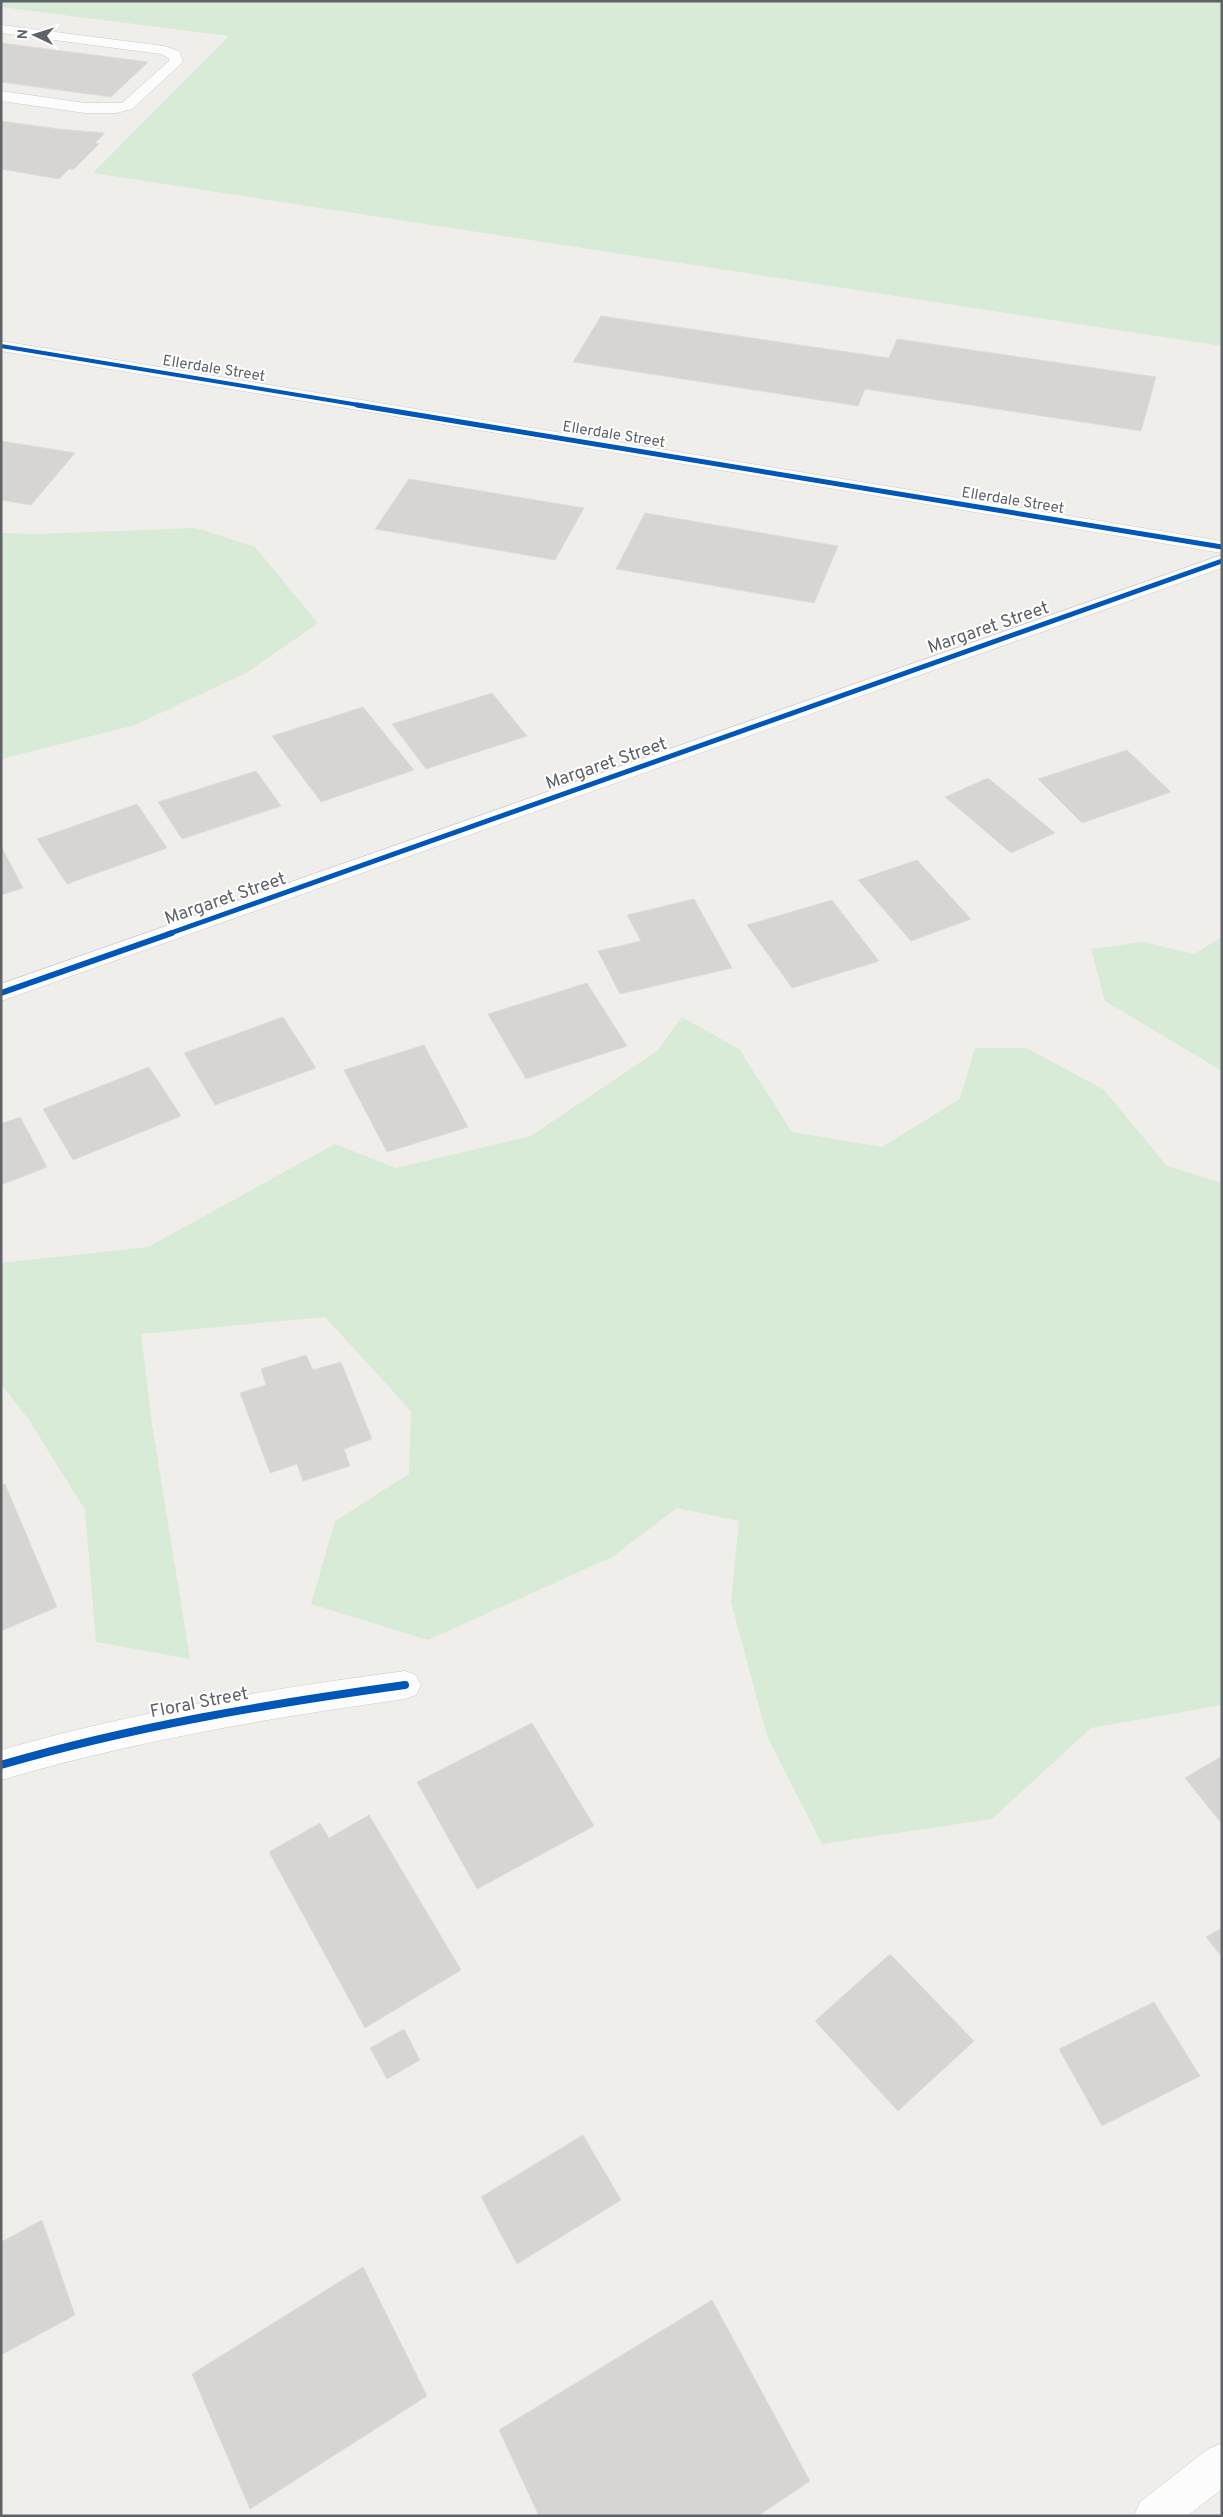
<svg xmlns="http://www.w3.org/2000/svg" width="1223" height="2517" viewBox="0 0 1223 2517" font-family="Overpass,sans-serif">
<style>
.green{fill:#d8ebd6}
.building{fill:#d6d5d3;stroke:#deddd9}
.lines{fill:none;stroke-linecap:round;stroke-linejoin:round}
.service-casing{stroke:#cbcccc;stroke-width:1}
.minor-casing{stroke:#cbcccc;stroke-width:1}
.service{fill:#fdfcfc;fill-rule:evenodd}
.minor{fill:#fdfcfc;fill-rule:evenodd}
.cycleway-far3-casing{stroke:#fff;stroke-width:5.5}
.cycleway-far2-casing{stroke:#fff;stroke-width:8}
.cycleway-far1-casing{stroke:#fff;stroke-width:9}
.cycleway-casing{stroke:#fff;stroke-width:11}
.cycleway-far3{stroke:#0057b8;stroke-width:4}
.cycleway-far2{stroke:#0057b8;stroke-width:5}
.cycleway-far1{stroke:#0057b8;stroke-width:6}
.cycleway{stroke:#0057b8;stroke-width:8}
.labels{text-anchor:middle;stroke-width:4;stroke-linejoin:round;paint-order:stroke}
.far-street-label{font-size:15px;fill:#5f6368;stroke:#fff}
.street-label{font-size:18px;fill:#5f6368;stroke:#fff}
</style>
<rect width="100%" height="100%" fill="#efeeea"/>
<path class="green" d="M1 1H1222V346L93 173 229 36 1 7Z
M196 528 255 547 318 623 248 672 135 725 1 759V533L36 534Z
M1222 937V1071L1105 1001 1091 949 1143 942 1194 954Z
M682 1017 739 1049 792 1132 882 1147 960 1099 975 1048H1027L1104 1090 1167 1166 1222 1183V1705L1091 1728 992 1819 822 1844 767 1736 731 1602 739 1521 677 1508 612 1557 428 1640 311 1604 335 1521 409 1474 411 1411 325 1317 141 1334 152 1424 190 1659 96 1642 85 1510 29 1420 1 1384V1263L148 1247 335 1144 396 1168 531 1136 657 1051Z"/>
<path class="building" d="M1 43 148 62 111 97 1 82Z
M1 121 59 129 105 133 95 143 99 144 74 169H69L59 179 1 169Z
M601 316 889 358 897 339 1156 377 1141 431 865 389 858 406 573 362Z
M1 441 75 453 31 505 1 500Z
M409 479 584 508 555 560 375 529Z
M645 513 838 546 814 603 616 569Z
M492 693 527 736 426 769 392 724Z
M363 707 414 770 321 802 272 736Z
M1127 750 1171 792 1082 823 1038 779Z
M256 771 281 806 182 839 158 802Z
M988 778 1055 833 1011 853 945 797Z
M137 804 167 848 67 884 37 839Z
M1 846 23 888 1 895Z
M917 860 971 919 911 941 858 880Z
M694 899 732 968 620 994 598 951 641 941 627 915Z
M832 900 879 961 792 988 747 925Z
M587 983 627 1046 526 1079 488 1014Z
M283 1017 316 1068 215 1105 184 1053Z
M424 1045 468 1127 387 1152 344 1070Z
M149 1067 181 1116 73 1160 43 1109Z
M20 1117 47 1167 1 1185V1124Z
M306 1355 313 1370 341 1362 372 1439 344 1449 350 1466 303 1481 297 1464 270 1473 240 1393 266 1385 261 1369Z
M5 1484 57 1607 1 1631V1486Z
M532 1723 594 1826 477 1889 417 1782Z
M1222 1756V1824L1185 1778Z
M369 1815 461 1970 365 2028 269 1852 320 1823 329 1838Z
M1222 1928V1957L1206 1937Z
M890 1954 974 2041 898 2111 815 2021Z
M1154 2002 1200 2076 1102 2126 1059 2049Z
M404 2029 420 2060 387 2079 370 2048Z
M583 2135 621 2200 517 2264 481 2197Z
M42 2220 75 2315 1 2355V2242Z
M363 2267 427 2396 250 2509 192 2374Z
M712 2300 810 2481 758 2516H539L499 2430Z"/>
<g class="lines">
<g class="service-casing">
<path id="service" d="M1 25 164 46 179 51 183 62 132 109 116 113H85L1 101V91L85 103H122L169 61V58L161 54 1 33Z"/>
</g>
<g class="minor-casing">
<path id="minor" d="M1 341 1222 541V553L1 351Z
M1222 555V568L1 1001V984Z
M405 1671 416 1675 421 1685 416 1695 405 1699C268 1718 134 1741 1 1780V1750C134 1712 268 1689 405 1671Z
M1222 2443V2489L1187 2516H1134L1140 2502 1208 2449Z"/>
</g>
<use href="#service" class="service"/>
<use href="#minor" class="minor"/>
<g class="cycleway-far3-casing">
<path id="cycleway-far3" d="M1 346 365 406"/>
</g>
<g class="cycleway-far2-casing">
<path id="cycleway-far2" d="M357 405 1222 547
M168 934 1222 561"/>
</g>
<g class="cycleway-far1-casing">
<path id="cycleway-far1" d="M1 993 172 933"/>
</g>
<g class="cycleway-casing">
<path id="cycleway" d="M1 1765C134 1726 268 1704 405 1685"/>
</g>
<use href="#cycleway-far3" class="cycleway-far3"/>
<use href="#cycleway-far2" class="cycleway-far2"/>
<use href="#cycleway-far1" class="cycleway-far1"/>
<use href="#cycleway" class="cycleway"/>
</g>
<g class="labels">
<g class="far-street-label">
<text transform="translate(214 368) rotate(9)" y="5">Ellerdale Street</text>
<text transform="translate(614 434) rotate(9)" y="5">Ellerdale Street</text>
<text transform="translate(1013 500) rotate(9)" y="5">Ellerdale Street</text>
</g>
<g class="street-label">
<text transform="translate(988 627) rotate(-19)" y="6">Margaret Street</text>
<text transform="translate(606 763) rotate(-19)" y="6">Margaret Street</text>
<text transform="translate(225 898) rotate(-19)" y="6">Margaret Street</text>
<text transform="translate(199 1702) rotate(-11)" y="6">Floral Street</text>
</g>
</g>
<rect width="1223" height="2517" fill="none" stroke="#5f6368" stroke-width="5"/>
<g transform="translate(35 35) rotate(274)" stroke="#ffffff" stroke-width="4" paint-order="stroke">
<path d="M0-4L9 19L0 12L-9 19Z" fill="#5f6368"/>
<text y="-8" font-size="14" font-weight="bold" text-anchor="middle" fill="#5f6368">N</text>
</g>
</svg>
